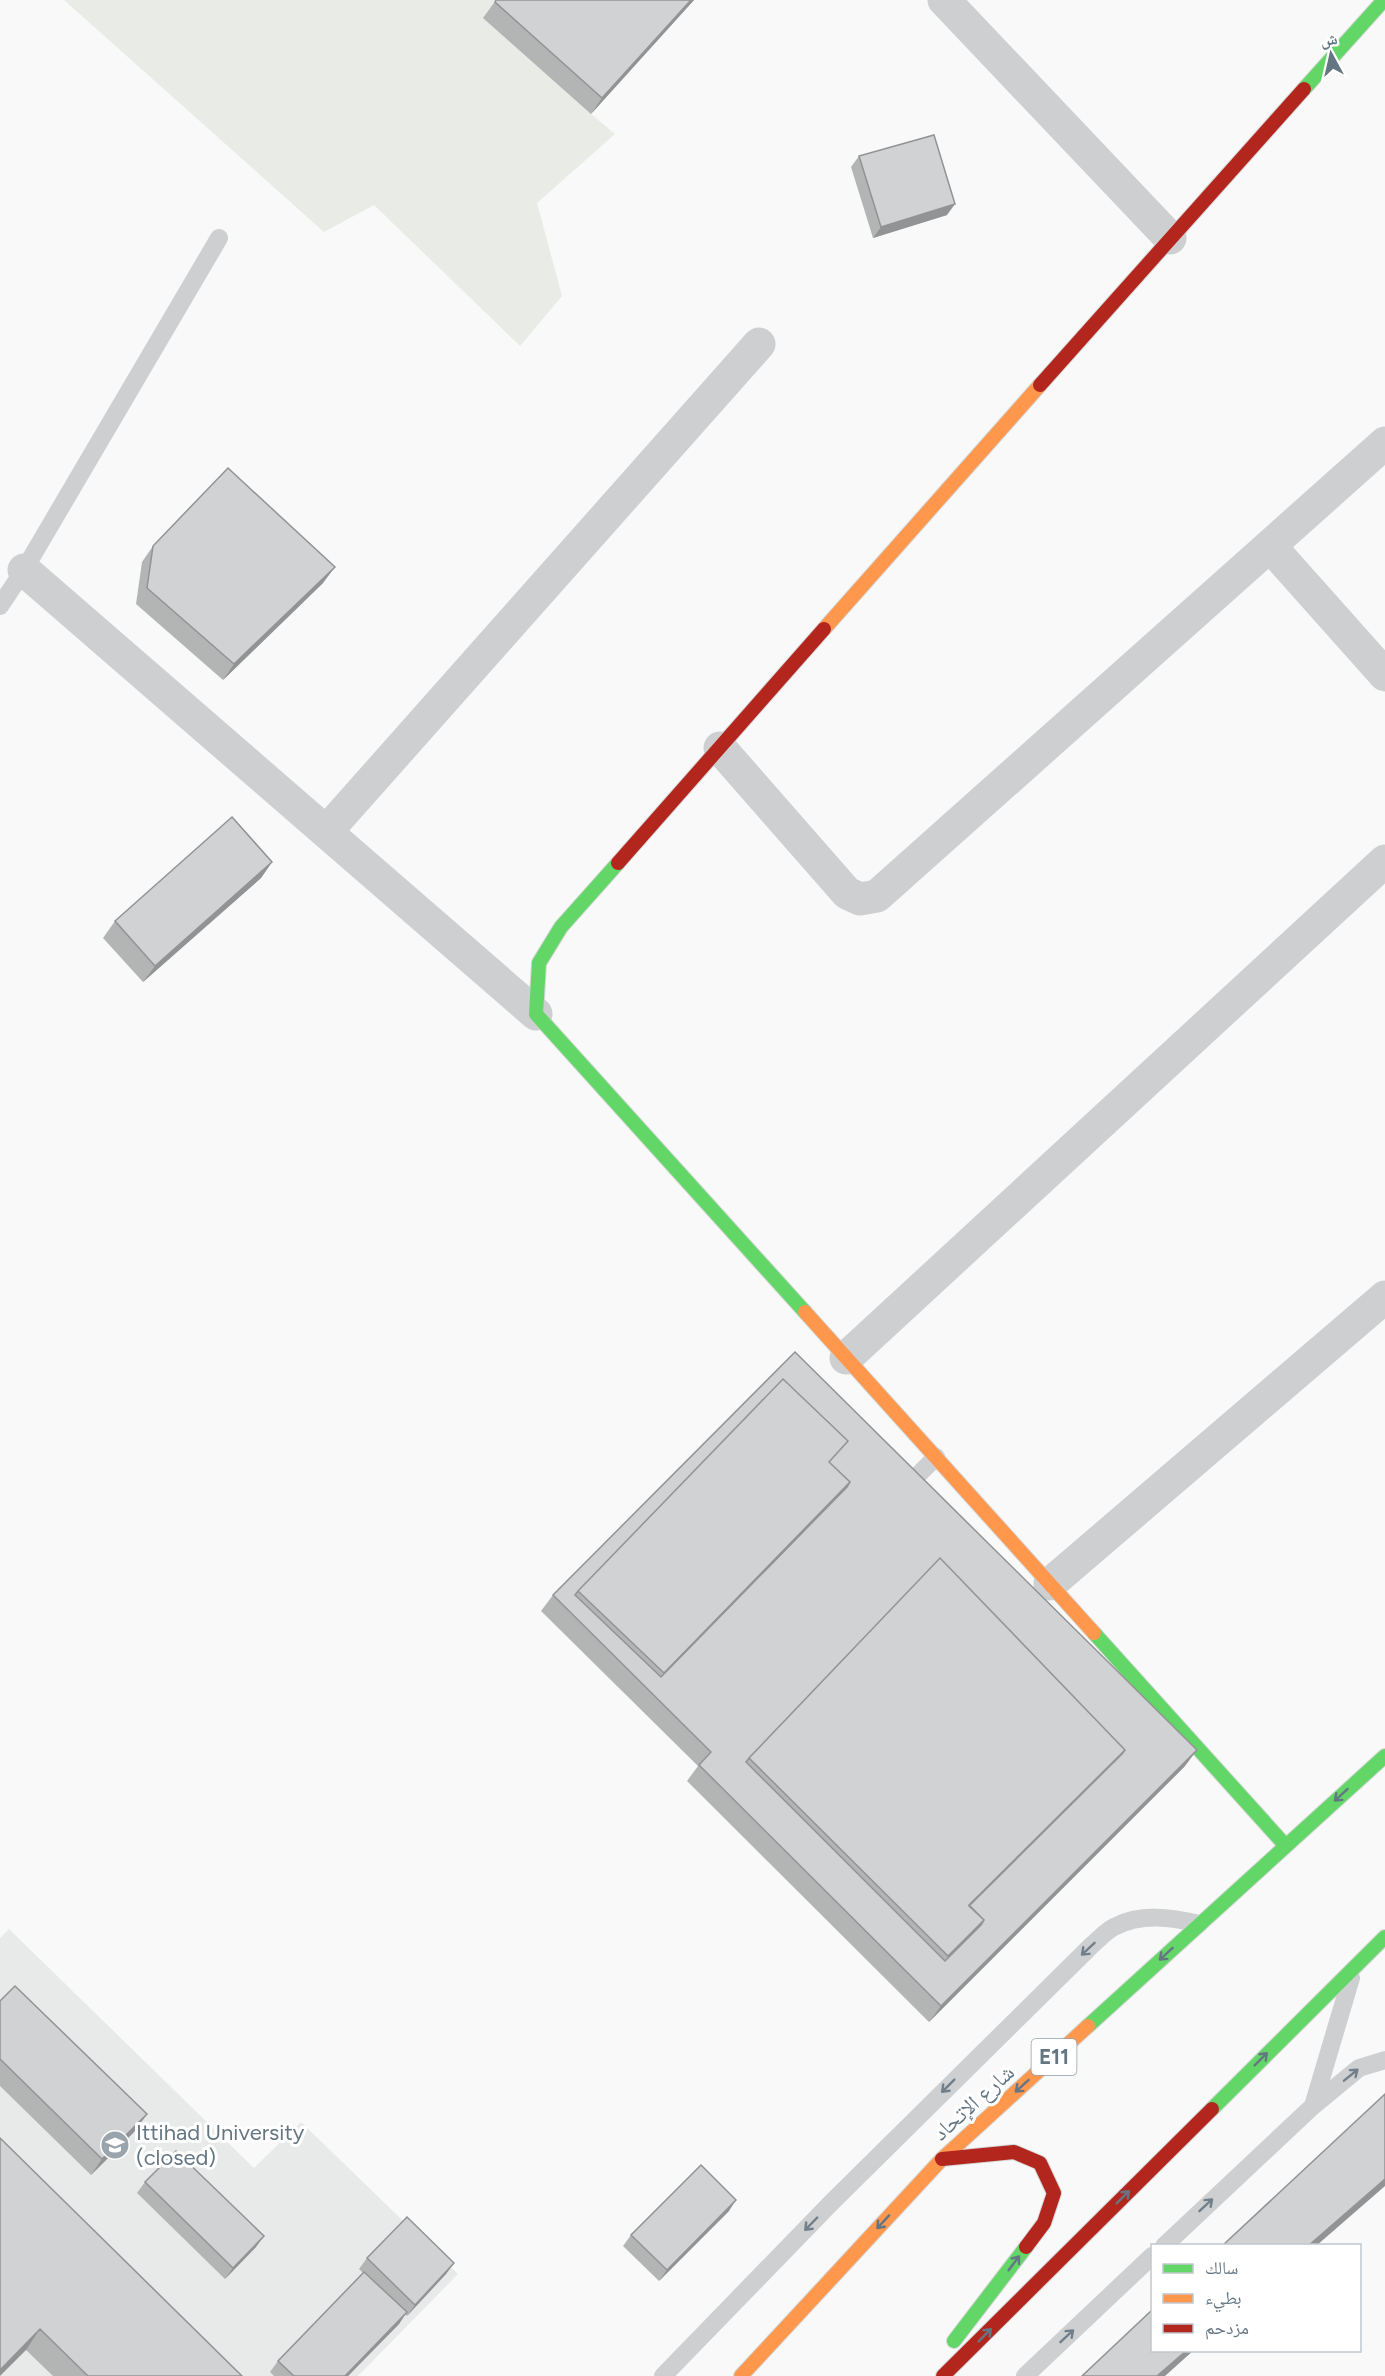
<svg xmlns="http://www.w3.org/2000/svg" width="1385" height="2376" viewBox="0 0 1385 2376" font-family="Figtree,'Noto Naskh Arabic',sans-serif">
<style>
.built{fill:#e8e9e9}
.green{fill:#e8ebe6}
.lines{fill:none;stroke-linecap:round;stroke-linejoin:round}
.fast-casing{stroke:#d5d6d7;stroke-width:16}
.slow-casing{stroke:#d5d6d7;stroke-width:16}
.jam-casing{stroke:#d5d6d7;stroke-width:16}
.lane{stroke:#cecfd0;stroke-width:18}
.street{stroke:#cecfd0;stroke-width:33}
.fast{stroke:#63d668;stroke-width:14}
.slow{stroke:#ff974d;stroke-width:14}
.jam{stroke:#b3261e;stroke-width:14}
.wall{fill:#b3b5b5}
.shaded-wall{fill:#929394}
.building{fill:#d0d2d3;stroke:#929394;stroke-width:1.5;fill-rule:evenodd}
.oneway{stroke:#657683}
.oneway2{stroke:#707f8b}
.labels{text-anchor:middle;stroke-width:6;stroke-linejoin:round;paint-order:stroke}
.shield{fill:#fff;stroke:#939fa8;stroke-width:1.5}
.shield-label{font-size:21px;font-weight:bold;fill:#657683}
.street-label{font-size:22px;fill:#657683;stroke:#fff}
.poi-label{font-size:22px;fill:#657683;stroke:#fff;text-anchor:start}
</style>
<rect width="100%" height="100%" fill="#f9f9f9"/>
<path class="built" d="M9 1929 254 2168 301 2122 458 2274 358 2376H0V1938Z"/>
<path class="green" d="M64 0H499L591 114 615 134 537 203 562 296 520 346 374 205 324 232Z"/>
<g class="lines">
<g class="fast-casing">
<path id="fast" d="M1304 89 1384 0
M618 863 561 927 539 963 536 1014 805 1312
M1094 1633 1285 1845
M1088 2026 1385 1756
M1212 2109 1385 1937
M954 2341 1026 2247"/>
</g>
<g class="slow-casing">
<path id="slow" d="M824 629 1040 385
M805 1312 1094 1633
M741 2376 942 2159 1088 2026"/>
</g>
<g class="jam-casing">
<path id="jam" d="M1040 385 1304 89
M618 863 824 629
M942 2159 1014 2152 1040 2163 1054 2193 1044 2223 1026 2247
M943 2376 1212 2109"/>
</g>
<path class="lane" d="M0 606 24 570 219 238
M901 1492 936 1457
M1313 2106 1351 1978
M1164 2246 1313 2106 1359 2068 1385 2060
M663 2376 831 2203 1092 1945C1099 1939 1106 1931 1114 1927 1141 1913 1171 1917 1199 1924
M1025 2376 1152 2256"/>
<path class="street" d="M944 0 1170 238
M1270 546 1385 675
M24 570 536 1014
M720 748 847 893 860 899 877 896 1385 443
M326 832 759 344
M846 1358 1385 861
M1050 1584 1385 1297"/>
<use href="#fast" class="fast"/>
<use href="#slow" class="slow"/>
<use href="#jam" class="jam"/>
</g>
<path class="wall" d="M496 0H694L591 114 483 18Z
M859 156 947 215 873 238 851 167Z
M153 546 323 583 223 680 136 604 142 562Z
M272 862 261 878 143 982 103 938 115 921Z
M795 1352 1185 1766 929 2022 687 1781 698 1766 541 1611 553 1595Z
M0 2001 136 2130 91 2175 0 2086Z
M0 2138 242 2376H53L26 2350Z
M145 2182 256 2247 225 2279 137 2193Z
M729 2211 659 2281 623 2246 631 2235Z
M367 2258 454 2263 446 2274 407 2316 405 2314 399 2324 348 2376H274L270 2372 278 2361 363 2273 359 2269Z"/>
<path class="shaded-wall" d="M691 0H694L591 114 602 98Z
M955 204 947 215 873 238 881 227Z
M335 567 323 583 223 680 234 664Z
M272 862 261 878 143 982 155 966Z
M1125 1750 1111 1770 968 1912 969 1905Z
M1197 1750 1185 1766 929 2022 941 2006Z
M147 2114 136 2130 91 2175 102 2159Z
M1385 2179V2186L1316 2246H1308Z
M736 2200 729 2211 659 2281 667 2270Z
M264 2236 256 2247 225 2279 233 2268Z
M454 2263 446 2274 407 2316 415 2305Z
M407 2312 399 2324 348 2376H345Z
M40 2329 26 2350 0 2376V2370Z
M1187 2350H1194L1165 2376H1157Z"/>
<path class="building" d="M496 0H691L602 98 495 2Z
M934 135 955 204 881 227 859 156Z
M228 468 335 567 234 664 147 588 153 546Z
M232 817 272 862 155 966 115 921Z
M795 1352 1197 1750 941 2006 699 1765 711 1752 553 1595ZM783 1379 848 1441 829 1462 850 1482 847 1487 661 1677 575 1595 578 1591ZM940 1558 1125 1750 1122 1754 969 1906 984 1920 981 1925 945 1961 746 1762 749 1758Z
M783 1379 848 1441 829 1462 850 1482 664 1673 578 1591Z
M940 1558 1125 1750 969 1905 984 1920 948 1956 749 1758Z
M15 1986 147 2114 102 2159 0 2059V2001Z
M1385 2094V2179L1308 2246H1222Z
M0 2138 242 2376H88L40 2329 0 2370Z
M176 2151 264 2236 233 2268 145 2182Z
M701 2165 736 2200 667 2270 631 2235Z
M407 2217 454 2263 415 2305 367 2258Z
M364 2272 407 2312 345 2376H294L278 2361Z
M1152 2310V2350H1187L1157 2376H1082Z"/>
<defs><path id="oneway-shaft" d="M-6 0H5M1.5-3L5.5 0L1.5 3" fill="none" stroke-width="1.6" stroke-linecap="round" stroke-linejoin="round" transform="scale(1.5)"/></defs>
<g class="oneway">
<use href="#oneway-shaft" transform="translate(1341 1795) rotate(138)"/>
<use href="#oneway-shaft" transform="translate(1166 1954) rotate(138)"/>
<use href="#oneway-shaft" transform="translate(1261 2059) rotate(-45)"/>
<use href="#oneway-shaft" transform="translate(1022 2086) rotate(138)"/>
<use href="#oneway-shaft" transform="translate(1123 2197) rotate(-45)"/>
<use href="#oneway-shaft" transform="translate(883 2222) rotate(133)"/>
<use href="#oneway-shaft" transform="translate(1014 2263) rotate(-53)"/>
<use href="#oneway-shaft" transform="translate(985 2335) rotate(-45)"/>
</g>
<g class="oneway2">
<use href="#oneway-shaft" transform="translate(1088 1949) rotate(137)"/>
<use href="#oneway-shaft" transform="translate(1351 2075) rotate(-39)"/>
<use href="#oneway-shaft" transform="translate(948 2086) rotate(135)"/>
<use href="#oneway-shaft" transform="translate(1206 2205) rotate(-43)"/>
<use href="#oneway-shaft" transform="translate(811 2224) rotate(134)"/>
<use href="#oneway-shaft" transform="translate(1067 2336) rotate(-43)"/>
</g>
<defs>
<g id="university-disc" transform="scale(1.5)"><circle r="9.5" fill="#99a4ac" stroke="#fff"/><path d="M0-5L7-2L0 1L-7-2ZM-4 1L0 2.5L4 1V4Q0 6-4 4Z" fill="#fff"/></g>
</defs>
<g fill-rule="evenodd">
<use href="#university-disc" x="115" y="2145"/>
</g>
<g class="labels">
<rect class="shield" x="1031.5" y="2039" width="45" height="36" rx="4.5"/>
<g class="shield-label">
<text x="1054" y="2064">E11</text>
</g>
<g class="street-label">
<text transform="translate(973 2102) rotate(-42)" y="8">شارع الإتحاد</text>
</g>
<g class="poi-label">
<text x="136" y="2140">Ittihad University<tspan x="136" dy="25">(closed)</tspan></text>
</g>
</g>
<rect x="1151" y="2244" width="210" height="108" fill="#ffffff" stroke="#c1c8cd" stroke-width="1.5"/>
<rect x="1163" y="2264" width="30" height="9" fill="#63d668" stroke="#c1c8cd" stroke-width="1.5"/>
<text x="1205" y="2274" font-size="18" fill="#657683">سالك</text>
<rect x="1163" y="2294" width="30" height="9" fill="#ff974d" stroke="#c1c8cd" stroke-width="1.5"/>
<text x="1205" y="2304" font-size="18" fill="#657683">بطيء</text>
<rect x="1163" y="2324" width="30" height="9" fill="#b3261e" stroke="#c1c8cd" stroke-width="1.5"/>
<text x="1205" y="2334" font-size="18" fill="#657683">مزدحم</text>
<g transform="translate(1331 54) rotate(352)" stroke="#ffffff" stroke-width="4.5" paint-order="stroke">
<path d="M0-4.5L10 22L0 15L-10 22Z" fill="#657683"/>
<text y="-9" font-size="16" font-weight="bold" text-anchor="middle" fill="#657683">ش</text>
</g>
</svg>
